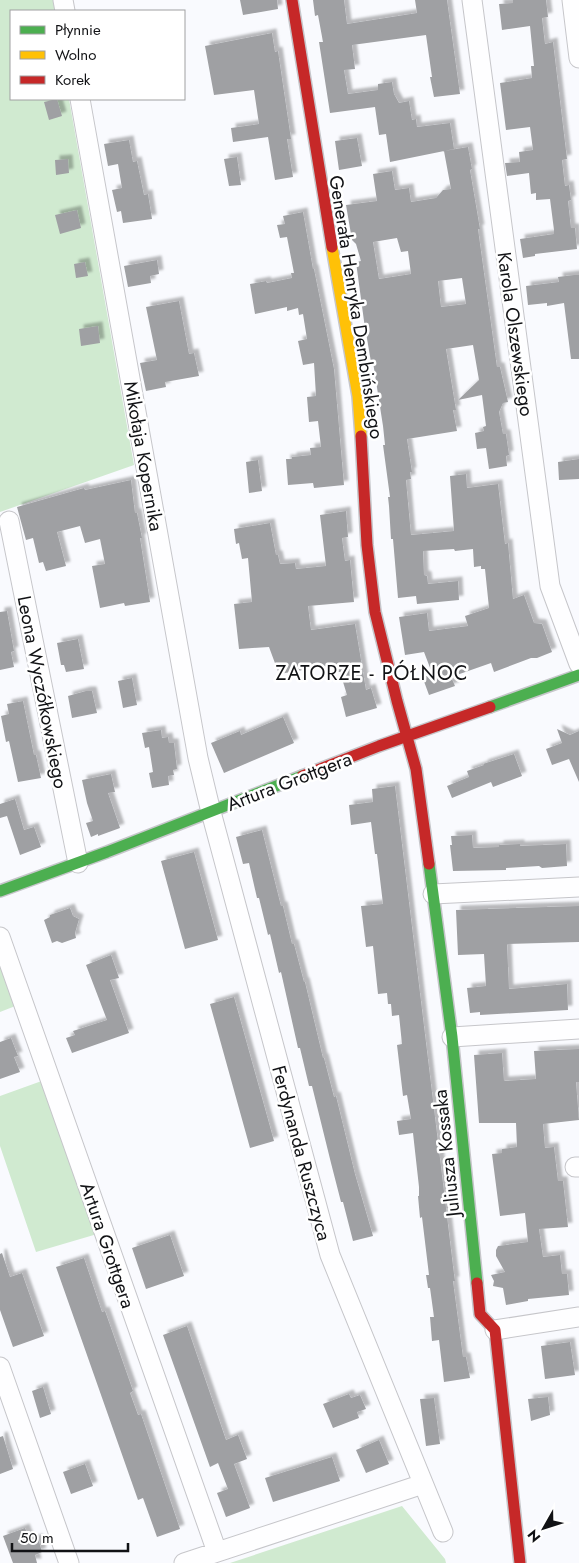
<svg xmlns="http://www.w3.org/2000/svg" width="579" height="1563" viewBox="0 0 579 1563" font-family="Jost,sans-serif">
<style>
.green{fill:#d0ead0}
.building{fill:#9fa0a3;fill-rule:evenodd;filter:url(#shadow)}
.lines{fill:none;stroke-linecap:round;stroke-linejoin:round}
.street-casing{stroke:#c6c6ca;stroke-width:21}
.fast-casing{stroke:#c6c6ca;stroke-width:14}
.slow-casing{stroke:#c6c6ca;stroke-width:14}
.jam-casing{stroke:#c6c6ca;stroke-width:14}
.street{stroke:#fefeff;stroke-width:19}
.fast{stroke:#4caf50;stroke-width:11}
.slow{stroke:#ffc107;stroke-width:11}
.jam{stroke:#c62828;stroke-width:11}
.labels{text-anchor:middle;stroke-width:5;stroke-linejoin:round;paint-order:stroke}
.street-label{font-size:19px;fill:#111215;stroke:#fff}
.neighbourhood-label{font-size:20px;letter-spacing:1px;fill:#111215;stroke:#fff}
</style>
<defs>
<filter id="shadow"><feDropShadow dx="4.5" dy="-4.5" stdDeviation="1" flood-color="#0004"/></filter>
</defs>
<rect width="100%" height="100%" fill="#f9fafe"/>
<path class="green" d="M0 0H54L56 11H11V99H69L134 465 0 512Z
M0 938 23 1003 0 1012Z
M50 1078 104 1232 36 1252 0 1146V1096Z
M402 1506 445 1559 446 1563H230Z"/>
<path class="building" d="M240 0H277L278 9 243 15Z
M313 0H344L347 24 417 13 415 0H447L460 94 434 97 430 77H432L426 35 352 45 355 69 344 70 348 94 378 90V84L392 82 394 94 399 103 409 101 412 120 416 119 417 127 450 123 454 149 390 162 386 134 379 135 375 107 330 113 319 42H323L318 15 315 16Z
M513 0H546L548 17 542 18 545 44 553 42 567 159 562 160 565 186 569 185 571 200 568 201 571 228H575L577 249 535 254V256L523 258 520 239 554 234V230L550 199 536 200V193L531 194 529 173 507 176 505 163 520 162 519 152 533 150 530 127 506 130 500 83 532 78 531 66H534L530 26 502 30 499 4 513 3Z
M272 33 275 52 278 51 291 139H287L293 177 275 180 268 137 233 142 231 128 259 124 254 90 214 95 205 46Z
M57 99 62 116 49 120 44 102Z
M357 138 362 166 339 170 335 141Z
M129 140 133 162 137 161 144 195 148 194 152 219 123 223 121 211 117 212 112 190 122 188 118 164 108 166 104 144Z
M468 147 472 169 470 170 480 229H478L497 367H500L508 402 503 403 499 412 503 434H506L509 455 506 456 507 466 489 469 486 448 477 449 475 433 484 431 483 427 486 426 482 395 458 400 479 380 473 345 446 349 456 410H453L457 431 407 439 412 472H410L411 479 406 480 411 535 454 531 450 476 466 474 467 488 498 484 505 544 508 543 513 599 524 595 534 623 542 624 552 652 537 658H531L494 672 491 663 451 677 455 686 429 695 422 676 432 673 424 652 405 655 399 617 427 613 429 631 468 626 465 616 489 608 485 569H481V566L474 567 473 549 455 551 454 549 423 551 424 575 427 576 428 584 458 581 459 600 417 604 416 596 398 598 393 539H391L389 506 388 497H390L383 445H385L383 426 373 362H371L364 321 356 262 361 261 356 244 352 240 346 205 377 201 373 174 392 171 395 190 409 188 411 202 436 198 443 190 451 189 444 151ZM397 238 401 252 408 251 411 274 379 279 373 242ZM462 278 466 304 441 307 438 281Z
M237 157 241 185 229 186 224 159Z
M68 159 69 173 56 175 55 160Z
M77 210 81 228 60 234 55 215Z
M303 212 313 269H314L334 369 344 485 314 488 313 483 288 485 286 459H292V457L311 455 310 448 321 447 318 421 309 422 307 397 316 396 314 363 303 365 298 341 307 339 303 314 299 315 298 308 287 311V307L255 314 250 284 266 281 267 283 292 278 291 273H294L287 237 280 238 277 225 285 224 283 216Z
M157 260 159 274 150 276 151 283 128 287 124 266Z
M85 262 88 276 76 278 74 264Z
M574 275H579V359H571L564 303 547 306V303L528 305 526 286 559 282 558 277Z
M179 301 189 354 194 353 199 376 165 382 166 387 146 391 140 363 157 360 146 307Z
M98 326 100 343 81 346 79 329Z
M579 459V479L559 480 558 462Z
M258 460 262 491 249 493 246 462Z
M131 480 135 513H137L142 538H140L150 602 125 606 124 603 100 608 92 566 105 564 100 539 85 543 80 526 57 532 66 566 46 571 43 562 39 563 33 538 26 540 17 507 84 488 85 490Z
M346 511 348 537 342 538 345 561 350 560 354 602 308 606 311 630 355 624 366 690 371 688 377 708 346 717 341 697 347 695 340 672H335L334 665 279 674 269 647 239 649 234 604 252 602 248 558 242 559 239 543 236 544 234 529 270 523 276 555H278L280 564 295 563 296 569 326 566 320 515Z
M7 611 14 651 11 652 14 667 0 670V612Z
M78 639 84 669 66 672 64 665H61L57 643Z
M132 678 137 705 123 708 118 681Z
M86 691H92L97 713 72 718 68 696Z
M23 701 34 755H36L41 778 18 782 9 741 6 742 1 716 9 714 7 704Z
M283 717 294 743 224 773 211 743 240 731 241 735Z
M557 729 570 735 579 731V782L569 759 552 765 546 749 562 743Z
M161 730 162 738 168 737 169 743H174L177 769 173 770 174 775 168 776 169 785 152 788 149 773 153 772 149 747 145 748 142 733Z
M514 754 522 776 493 787 491 782 452 798 447 786 469 777 467 771 484 765 483 764Z
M111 774 115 792 108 793 120 828 98 836V834L91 837 86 823 93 821 87 803 82 780Z
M395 786 454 1274 455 1281H453L463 1357H466L470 1378 444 1382 439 1340 432 1341 430 1317H434L430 1288H428L426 1275H429L422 1217 420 1218 418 1196H419V1187L413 1133 399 1135 397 1121 411 1119 407 1095 403 1096 397 1045 402 1044 399 1015 392 1016 391 1004H388L387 993 378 994 373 946 366 947 361 906 383 904 377 854H375L371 822 351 825 349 805 373 802 372 789Z
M15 799 24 830 34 827 41 847 20 855 7 816 0 818V804Z
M262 830 281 906H283L292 944H294L304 982H305L323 1058H324L334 1097 336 1096 355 1174 373 1236 353 1241 343 1202H341L331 1163 312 1086H309L300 1048H298L281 972 279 973 270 934 268 935 259 898H257L249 863 243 864 236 837Z
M472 835 473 848 499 847V845L520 844V846L566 844 567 866 542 868 539 866 506 868V870L453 871 450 845H452L451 836Z
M194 852 218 940 185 949 161 861Z
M579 906V942L507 944 509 989 567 984 568 1010 480 1015V1012L470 1013 467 988 486 986 484 954 458 955 456 910Z
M70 908 73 916 79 919 75 933 76 938 62 943 57 941 52 943 44 920 50 917V915Z
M111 955 119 978 110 980 129 1033 72 1053 66 1038 75 1035 73 1031 107 1020 86 965Z
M234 997 274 1141 250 1148 210 1004Z
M11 1038 18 1056 14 1057 20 1072 0 1079V1042Z
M579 1049V1082H576L579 1120 543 1124 545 1148 554 1147 558 1181H563L568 1227 539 1229 543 1257 560 1255 562 1274H567L569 1295 528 1299V1301L506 1305 503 1288 493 1286 494 1281 491 1275 505 1272 496 1256V1250L498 1246 528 1242 525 1213 500 1216 492 1154 502 1153V1149L517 1147 516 1123H479L474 1055 502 1053 504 1081 536 1079 534 1051Z
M170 1235 184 1276 146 1289 132 1248Z
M2 1253 10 1277 22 1273 44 1336 13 1347 0 1310V1254Z
M84 1258 102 1312 105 1311 110 1325 133 1391 130 1393 138 1415 141 1414 180 1529 157 1537 143 1498 138 1500 56 1267Z
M187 1326 226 1440 238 1435 247 1459 234 1464 250 1508 226 1517 217 1493 228 1489 218 1463 210 1467 163 1335Z
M570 1342 575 1375 545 1379 541 1346Z
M43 1387 51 1414 40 1418 32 1391Z
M349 1394 351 1398 360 1395 366 1409 357 1412 359 1418 333 1428 323 1404Z
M548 1397 550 1415 531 1421 528 1399Z
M434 1398 440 1444 426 1446 420 1399Z
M3 1436 13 1469 0 1474V1437Z
M379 1440 389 1464 366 1473 356 1450Z
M332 1457 340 1481 273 1502 265 1478Z
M85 1464 93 1486 71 1494 63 1472Z
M25 1528 30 1541 38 1538 42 1552 35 1555 37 1563H13L3 1536Z"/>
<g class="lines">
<g class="street-casing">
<path id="street" d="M63 0 65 11
M472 0 550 586 579 664
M572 0 579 58
M80 99 198 758 211 812 330 1255 443 1532
M9 521 78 863
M433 894 579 887
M0 937 217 1552
M452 1037 579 1029
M575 1167H579
M495 1330 579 1317
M0 1367 69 1563
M184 1563 423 1484"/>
</g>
<g class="fast-casing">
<path id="fast" d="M490 707 579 675
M429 864 452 1037 477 1283
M0 891 107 852 302 776"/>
</g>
<g class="slow-casing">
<path id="slow" d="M332 247 358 396 361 436"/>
</g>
<g class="jam-casing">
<path id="jam" d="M292 0 332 247
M361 436 367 545 375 612 397 701 416 769 429 864
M302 776 379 746 490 707
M477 1283 480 1314 495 1330 520 1563"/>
</g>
<use href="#street" class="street"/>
<use href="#fast" class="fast"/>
<use href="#slow" class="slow"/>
<use href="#jam" class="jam"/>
</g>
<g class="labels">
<g class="street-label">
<text transform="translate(357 307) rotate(81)" y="7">Generała Henryka Dembińskiego</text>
<text transform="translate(516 334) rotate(82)" y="7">Karola Olszewskiego</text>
<text transform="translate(144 456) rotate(80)" y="7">Mikołaja Kopernika</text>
<text transform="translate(43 692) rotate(79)" y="7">Leona Wyczółkowskiego</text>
<text transform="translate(289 781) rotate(-21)" y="7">Artura Grottgera</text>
<text transform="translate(302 1153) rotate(75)" y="7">Ferdynanda Ruszczyca</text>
<text transform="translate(446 1153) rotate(-96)" y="7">Juliusza Kossaka</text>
<text transform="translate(108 1245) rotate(71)" y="7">Artura Grottgera</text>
</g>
<g class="neighbourhood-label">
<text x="372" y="680">ZATORZE - PÓŁNOC</text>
</g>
</g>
<rect x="10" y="10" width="175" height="90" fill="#ffffff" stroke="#a0a0a1"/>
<rect x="20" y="26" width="25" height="8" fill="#4caf50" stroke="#a0a0a1"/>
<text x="55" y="35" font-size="15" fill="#111215">Płynnie</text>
<rect x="20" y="51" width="25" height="8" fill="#ffc107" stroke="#a0a0a1"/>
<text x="55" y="60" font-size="15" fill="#111215">Wolno</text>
<rect x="20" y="76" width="25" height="8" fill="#c62828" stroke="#a0a0a1"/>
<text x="55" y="85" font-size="15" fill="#111215">Korek</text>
<g transform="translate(544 1528) rotate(231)" stroke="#ffffff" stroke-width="4" paint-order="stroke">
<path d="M0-4L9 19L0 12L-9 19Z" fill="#111215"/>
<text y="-8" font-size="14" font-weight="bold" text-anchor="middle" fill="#111215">N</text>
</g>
<path d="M12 1543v8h116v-8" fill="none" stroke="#111215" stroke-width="2.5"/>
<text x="20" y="1543" font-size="15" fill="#111215" stroke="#ffffff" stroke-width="4" paint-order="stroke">50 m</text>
</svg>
